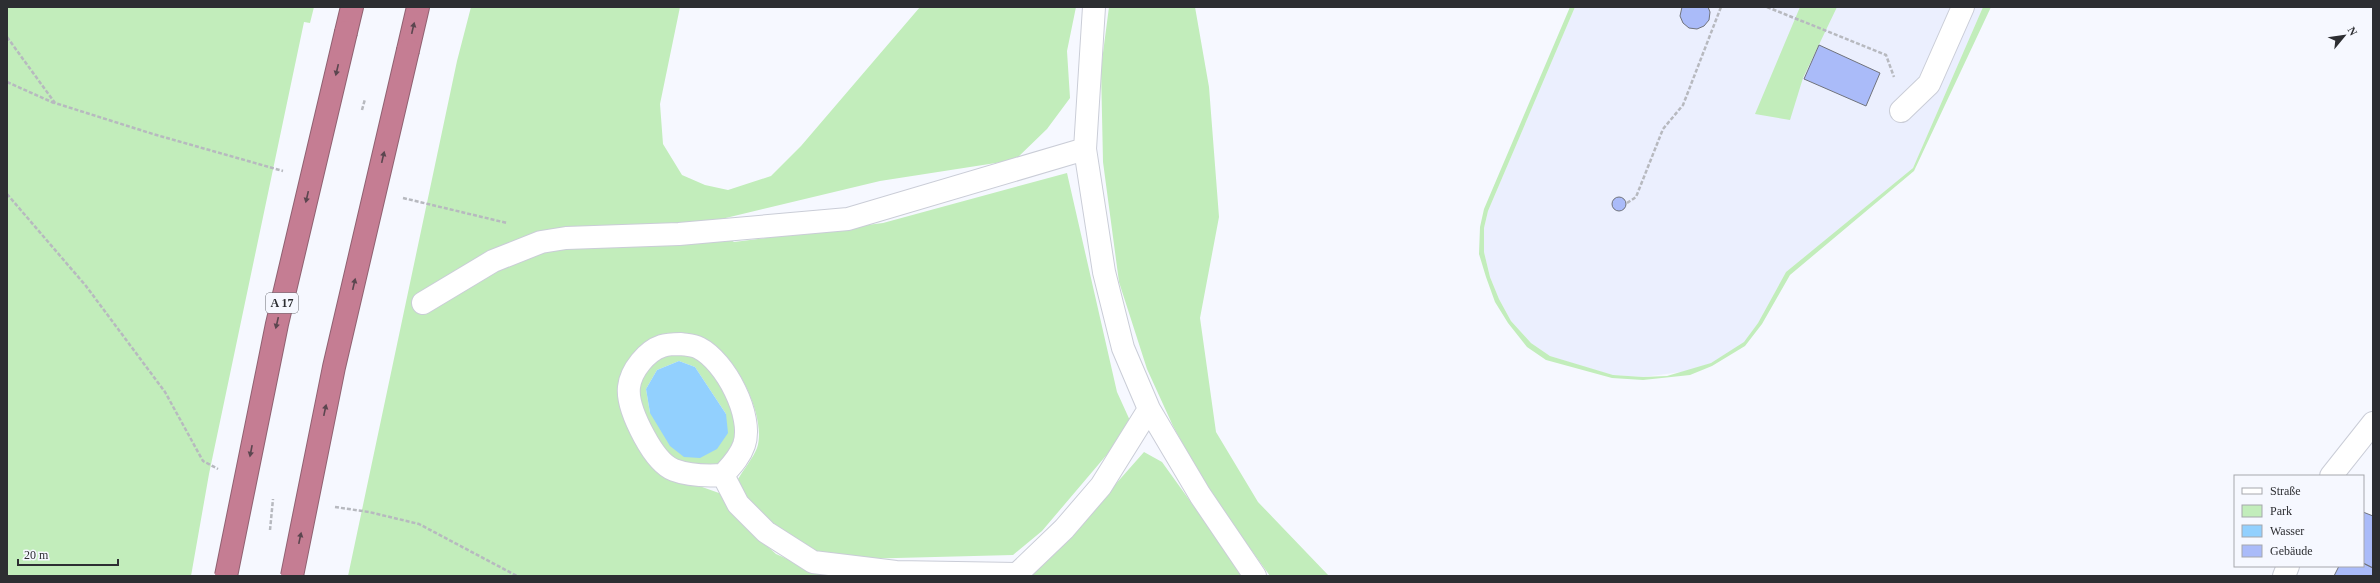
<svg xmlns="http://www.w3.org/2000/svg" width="2380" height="583" viewBox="0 0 2380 583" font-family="Georgia,serif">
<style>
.built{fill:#ebeffe}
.green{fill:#c2edbb;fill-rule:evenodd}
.water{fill:#92d0fe}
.building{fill:#aabbf9;stroke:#70737c}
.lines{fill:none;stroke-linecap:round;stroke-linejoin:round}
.minor-casing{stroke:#cacdd7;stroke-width:24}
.highway-casing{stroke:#906171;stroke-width:24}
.path{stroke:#b7b9bf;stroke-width:2.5;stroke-dasharray:4 2;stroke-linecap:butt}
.minor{stroke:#fff;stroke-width:22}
.highway{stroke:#c57d93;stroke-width:22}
.highway-bridge-casing{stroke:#906171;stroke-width:24;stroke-linecap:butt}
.highway-bridge{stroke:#c57d93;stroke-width:22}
.oneway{fill:#5b464f}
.labels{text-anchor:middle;stroke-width:3.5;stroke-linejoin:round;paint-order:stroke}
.shield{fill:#f6f8ff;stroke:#696b70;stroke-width:1}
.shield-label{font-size:12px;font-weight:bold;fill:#2d2e32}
</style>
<rect width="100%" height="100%" fill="#f6f8ff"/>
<path class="built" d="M1575 7H1983L1913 168 1786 272 1758 323 1744 343 1711 363 1689 371 1643 377 1613 375 1588 368 1550 356 1531 343 1511 321 1499 299 1490 277 1484 252V228L1488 211Z"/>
<path class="green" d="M7 7H314L310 23 304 22 209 474 191 576H7Z
M471 7H680L660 104 663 144 682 175 705 185 728 190 771 176 801 146 920 7H1076L1067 51 1070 98 1047 129 1015 160 880 181 705 223 734 242 883 223 1067 173 1117 392 1132 425 1042 531 1013 555 857 559 820 556 786 542 741 492 738 479C744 469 753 458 757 448 766 422 743 373 725 355 713 343 697 338 682 334L624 375 674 477 719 493 756 536 776 554 801 565 904 576H348L457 61Z
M1109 7H1195L1209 87 1219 217 1200 318 1216 432 1258 502 1329 576H1270L1208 490 1173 426 1147 369 1119 282 1103 162 1101 68Z
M1570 7H1575L1488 211 1484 228V252L1490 277 1499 299 1511 321 1531 343 1550 356 1613 375 1643 377 1667 376 1711 363 1744 342 1758 323 1786 272 1913 168 1983 7H1991L1914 171 1790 275 1762 324 1745 346 1712 366 1690 375 1643 380 1612 378 1546 360 1527 347 1508 323 1495 302 1486 277 1479 254 1480 227 1484 209Z
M1800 7H1837L1803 78 1790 120 1755 114Z
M665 352 703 357 740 418 736 447 723 461 704 470 669 460 641 424 635 382ZM679 361 695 367 726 414 650 413 646 389 657 370Z
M1144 452 1162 462 1244 576H1031L1061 546Z"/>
<path class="water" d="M679 361 695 367 726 414 728 433 717 449 700 458 684 457 670 446 650 413 646 389 657 370Z"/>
<path class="building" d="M1682 7H1708L1710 12 1709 20 1704 26 1697 29 1689 28 1683 23 1680 16Z
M1819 45 1880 73 1866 106 1804 79Z
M1612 204a7 7 0 1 1 14 0a7 7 0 1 1-14 0Z
M2363 512 2373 516V568L2363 563Z
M2363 563 2373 568V576H2334L2339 566H2363Z"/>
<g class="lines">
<g class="minor-casing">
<path id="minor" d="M1094 7 1085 149 1104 272 1123 348 1149 409
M1901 111 1929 84 1963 7
M423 303 493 261 541 242 566 238 679 234 848 219 1085 149
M681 344C686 345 693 345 699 348 725 361 754 416 744 445 740 457 731 466 723 475 707 476 690 476 674 470 661 465 651 449 644 436 637 423 627 403 629 387 631 370 647 351 662 346 668 344 675 344 681 344Z
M723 475 738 504 766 532 813 562 896 572 1017 574
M2331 476 2373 423
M1015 576 1064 529 1101 486 1149 409 1200 495 1255 576
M2284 576 2288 566"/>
</g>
<g class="highway-casing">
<path id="highway" d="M346 32 352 7
M408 50 418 7"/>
</g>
<path class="path" d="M1767 7 1886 55 1894 77
M7 37 55 103 153 134 283 171
M7 82 54 103
M362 110 365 99
M7 194 86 286 165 392 203 461 218 469
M403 198 507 223
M1627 203 1636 197 1663 129 1683 105 1721 7
M335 507 369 512 419 524 517 576
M270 530 273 499"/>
<use href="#minor" class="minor"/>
<use href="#highway" class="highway"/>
<g class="highway-bridge-casing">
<path id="highway-bridge" d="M226 576 277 324 346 32
M292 576 334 367 408 50"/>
</g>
<use href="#highway-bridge" class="highway-bridge"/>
</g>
<defs><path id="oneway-solid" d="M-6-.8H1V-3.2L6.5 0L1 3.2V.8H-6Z"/></defs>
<g class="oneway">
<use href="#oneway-solid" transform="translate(413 28) rotate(-77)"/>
<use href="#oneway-solid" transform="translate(337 70) rotate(103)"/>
<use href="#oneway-solid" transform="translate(383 157) rotate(-77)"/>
<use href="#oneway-solid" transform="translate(307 197) rotate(103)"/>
<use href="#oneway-solid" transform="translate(354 284) rotate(-77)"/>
<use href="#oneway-solid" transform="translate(277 323) rotate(103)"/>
<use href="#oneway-solid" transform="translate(325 410) rotate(-78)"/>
<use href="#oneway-solid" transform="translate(251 451) rotate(101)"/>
<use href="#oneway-solid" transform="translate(300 538) rotate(-78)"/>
</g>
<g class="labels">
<rect class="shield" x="266" y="293" width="32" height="20" rx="3"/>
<g class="shield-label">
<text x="282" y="307">A 17</text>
</g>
</g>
<rect width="2380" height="583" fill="none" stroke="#2d2e32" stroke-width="16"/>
<rect x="2234" y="475" width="130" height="92" fill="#f6f8ff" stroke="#a6a7ad"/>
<rect x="2242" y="488" width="20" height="6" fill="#ffffff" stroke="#a6a7ad"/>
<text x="2270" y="495" font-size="12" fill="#2d2e32">Straße</text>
<rect x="2242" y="505" width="20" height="12" fill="#c2edbb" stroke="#a6a7ad"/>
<text x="2270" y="515" font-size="12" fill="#2d2e32">Park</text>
<rect x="2242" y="525" width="20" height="12" fill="#92d0fe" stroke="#a6a7ad"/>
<text x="2270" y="535" font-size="12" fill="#2d2e32">Wasser</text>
<rect x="2242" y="545" width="20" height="12" fill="#aabbf9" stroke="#a6a7ad"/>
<text x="2270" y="555" font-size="12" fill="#2d2e32">Gebäude</text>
<g transform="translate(2344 36) rotate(61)" stroke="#f6f8ff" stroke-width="3" paint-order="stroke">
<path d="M0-3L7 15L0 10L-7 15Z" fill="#2d2e32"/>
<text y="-6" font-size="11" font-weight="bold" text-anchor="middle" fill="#2d2e32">N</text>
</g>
<path d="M18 559v6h100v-6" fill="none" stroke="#2d2e32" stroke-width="2"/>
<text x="24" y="559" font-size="12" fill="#2d2e32" stroke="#f6f8ff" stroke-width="3" paint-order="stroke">20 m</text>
</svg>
